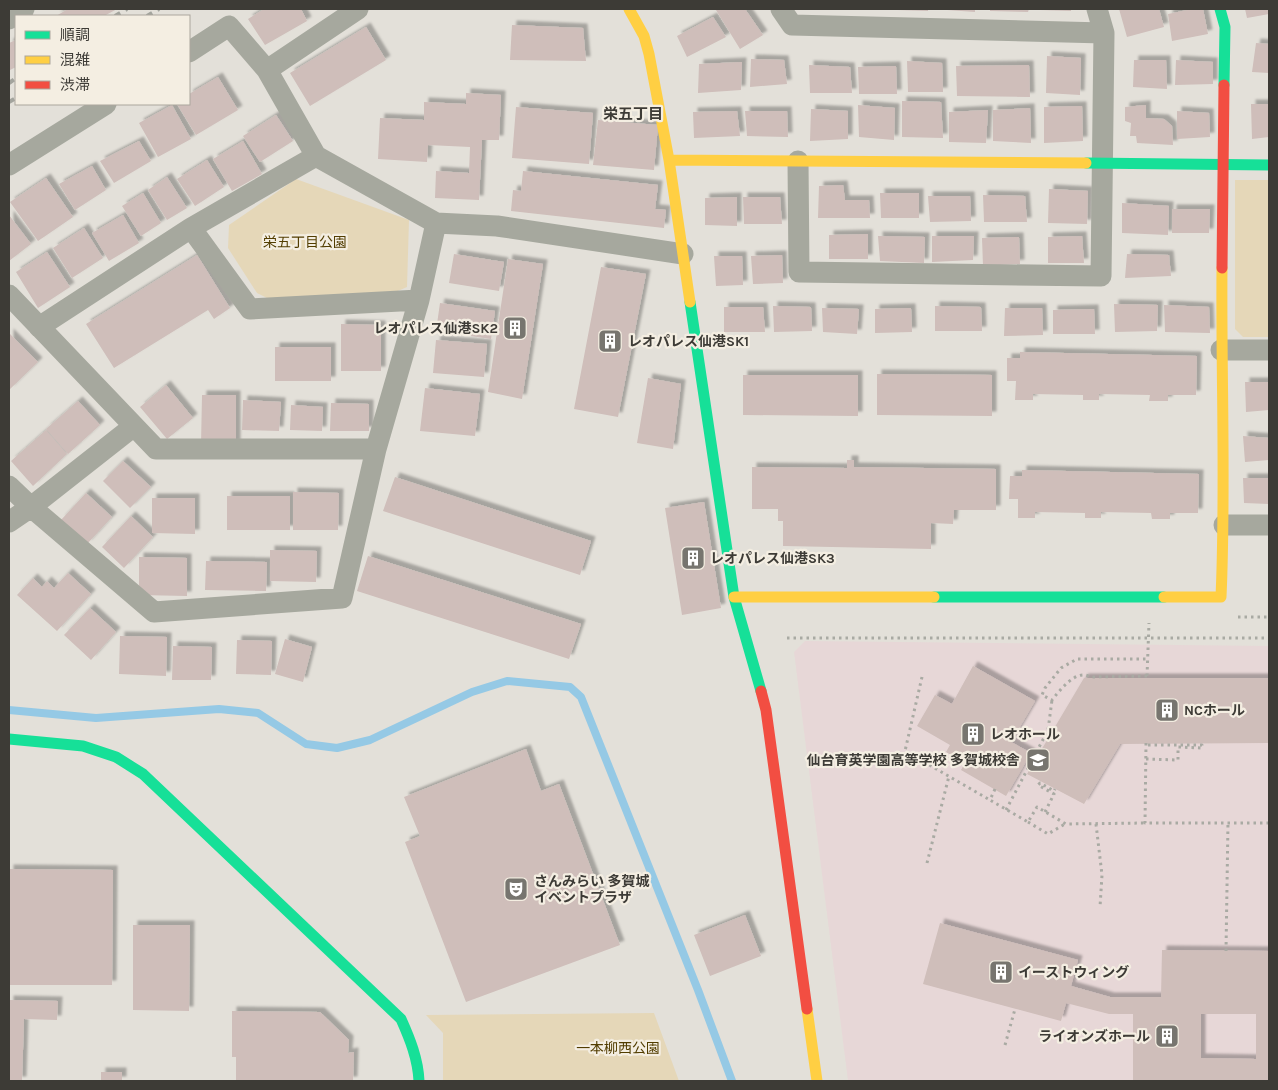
<svg xmlns="http://www.w3.org/2000/svg" width="1278" height="1090" viewBox="0 0 1278 1090" font-family="Karla,'Noto Sans JP',sans-serif">
<style>
.education{fill:#e7d7d7}
.green{fill:#e5d7b8}
.lines{fill:none;stroke-linecap:round;stroke-linejoin:round}
.stream{stroke:#95c9e5;stroke-width:8}
.building{fill:#cfbeba;fill-rule:evenodd;filter:url(#shadow)}
.path{stroke:#a9aaa3;stroke-width:3;stroke-dasharray:2.5 4;stroke-linecap:butt}
.street{stroke:#a6a89e;stroke-width:21}
.fast{stroke:#16e098;stroke-width:11}
.slow{stroke:#ffcf43;stroke-width:11}
.jam{stroke:#f24e42;stroke-width:11}
.rail{stroke:#a3a49d;stroke-width:4;stroke-dasharray:6 6;stroke-linecap:butt}
.labels{text-anchor:middle;stroke-width:4.5;stroke-linejoin:round;paint-order:stroke}
.park-label{font-size:14px;fill:#523d00;stroke:#f4eee2}
.poi-label{font-size:14px;font-weight:bold;fill:#3d3b36;stroke:#f4eee2;text-anchor:start}
.neighbourhood-label{font-size:15px;font-weight:bold;fill:#3d3b36;stroke:#f4eee2}
</style>
<defs>
<filter id="shadow"><feDropShadow dx="4.5" dy="-4.5" stdDeviation="1" flood-color="#0004"/></filter>
</defs>
<rect width="100%" height="100%" fill="#e3e0d9"/>
<path class="education" d="M805 641 1269 646V1081H848L794 652Z"/>
<path class="green" d="M296 179 409 220 407 287 384 297 271 300 257 293 228 248 229 225Z
M1235 180H1269V337H1243L1235 329Z
M654 1013 679 1081H443V1033L426 1015Z"/>
<g class="lines">
<path class="stream" d="M9 710 96 718 219 709 258 713 306 744 337 748 370 740 472 692 507 681 570 687 581 697 698 990 732 1081"/>
</g>
<path class="building" d="M68 9H117L104 16H56Z
M264 9H301L307 21 265 45 248 19Z
M717 9H745L763 35 740 49 716 10Z
M897 9H928V11L897 10Z
M947 9H975V12L947 10Z
M990 9H1029L1028 12 990 11Z
M1040 9H1071V11L1040 10Z
M1119 9H1159L1164 27 1127 37Z
M1192 9H1203L1208 34 1172 41 1168 14Z
M1245 9H1269V14L1247 18Z
M713 17 726 37 687 57 677 36Z
M512 25 583 28 586 61 510 60Z
M366 27 386 60 310 106 290 73Z
M16 40V67L10 70 9 67V43Z
M1256 43 1269 44V73L1252 72Z
M1047 56 1081 58 1080 95 1046 93Z
M751 59 784 60 787 84 750 87Z
M1134 60H1166L1167 89 1133 87Z
M1176 60 1213 62V84L1175 85Z
M907 61 942 63 943 92H908Z
M742 62 741 90 698 93 699 64Z
M809 65 850 67 852 93H810Z
M1029 65 1030 97 957 96 956 66Z
M896 66 897 94H859L858 67Z
M218 77 238 110 196 135 177 104H189V94Z
M466 93 501 95 499 140H482L479 200 435 198 436 171 469 173 470 147 428 145 427 162 378 159 380 118 424 120V102L466 104Z
M902 101 941 102 943 138 902 137Z
M1251 104H1269V137L1252 139Z
M172 105 191 139 158 157 139 123Z
M858 105 895 108 894 140 859 137Z
M1146 105V118L1164 119 1172 126 1173 145 1137 143 1136 136H1130L1131 123 1125 121V107Z
M1082 106 1083 141 1044 143V107Z
M516 107 593 113 589 164 512 158Z
M1030 108 1031 143 993 141V110Z
M811 109 848 111V139L810 141Z
M988 110 986 143 949 142V112Z
M737 111 740 136 694 138 693 112Z
M745 111H787L788 137 747 136Z
M1177 111 1209 113 1210 137 1177 139Z
M276 115 293 141 260 162 243 136Z
M598 120 658 125 654 170 593 165Z
M139 141 151 161 114 183 100 161Z
M243 141 262 174 232 191 213 159Z
M207 160 224 187 195 206 177 179Z
M92 166 106 190 75 210 59 184Z
M523 171 658 185 655 209 666 210 664 228 511 211 513 190 521 191Z
M167 177 187 208 167 220 148 190Z
M46 178 73 217 38 241 10 202Z
M843 185 845 200H869L870 218H818L819 186Z
M1049 189 1088 191 1087 224 1048 223Z
M143 193 161 223 141 236 122 206Z
M880 193H919V218H881Z
M983 195 1025 196 1027 222H984Z
M928 196H970L971 221 930 222Z
M737 197V226L705 225V198Z
M743 197H780L782 224H744Z
M1122 203 1169 206 1168 235 1122 233Z
M1172 209H1210L1209 233H1172Z
M9 215 31 244 9 261Z
M123 215 139 243 109 261 92 233Z
M84 228 103 258 72 278 53 248Z
M868 234V259H829V235Z
M878 236 925 237 924 263 880 261Z
M932 236H974L973 260 932 262Z
M1082 236 1084 263H1048V237Z
M1019 237 1020 264 983 266 982 238Z
M47 252 70 287 38 308 16 272Z
M454 254 504 262 499 291 449 283Z
M1127 254 1169 255 1171 276 1125 278Z
M197 255 230 308 214 319 208 310 114 368 86 324Z
M782 255 783 283 753 284 751 256Z
M714 256H742L743 285 716 286Z
M508 259 543 264 522 399 488 392Z
M601 267 646 274 618 417 574 409Z
M440 303 495 311 491 339 436 331Z
M1114 304 1158 305 1157 331 1115 332Z
M1164 305 1209 307 1210 333 1165 332Z
M773 306 811 307 812 331 774 332Z
M935 306 981 307 982 331H935Z
M724 307H763L765 332H724Z
M822 308 859 309 857 334 823 332Z
M911 308 912 332 875 333V309Z
M1005 308H1042L1043 335 1004 336Z
M1094 309 1095 334H1053V310Z
M341 324 381 325V371H341Z
M9 333 38 362 9 390Z
M436 340 487 344 484 377 433 373Z
M275 347H331V381H275Z
M1020 352 1197 356 1196 395H1168V401H1149L1150 395 1099 394V400H1083V395L1033 394V400H1015L1016 381H1007V358H1020Z
M877 374 992 375V416L877 415Z
M743 375H858V416L743 415Z
M648 378 681 384 673 449 637 443Z
M1245 382H1269V410L1246 412Z
M166 385 193 418 167 439 140 407Z
M425 388 480 394 475 436 420 431Z
M202 395H236V445H201Z
M243 400 281 402 279 431 242 430Z
M78 401 100 425 68 454 46 429Z
M331 403 369 404V431H330Z
M291 405 323 407 322 431 290 430Z
M46 430 67 454 33 486 11 461Z
M1243 436 1269 438V460L1245 462Z
M847 460H854V467L996 469V510H954L953 524 931 523V549L783 546V521H778V509H752V467L847 468Z
M123 461 151 487 130 508 103 481Z
M1022 470 1199 474 1198 513H1170V519H1152L1151 513 1101 512V518H1085V513L1035 512V518H1018V499H1009L1010 476H1022Z
M395 477 591 541 580 575 383 511Z
M1243 478H1269V504L1244 503Z
M293 492 339 493 338 530H293Z
M86 493 112 517 87 544 61 520Z
M227 496H290V530H227Z
M152 498H195V534L152 533Z
M704 502 721 608 682 615 665 508Z
M131 516 153 537 124 568 102 547Z
M270 550 317 551 316 582 270 581Z
M368 556 581 624 569 659 357 591Z
M139 557 187 558V596L139 595Z
M206 561 267 562 266 591 205 590Z
M68 573 91 594 57 631 17 595 33 578 42 587 47 581 54 588Z
M90 608 116 632 91 660 64 635Z
M120 636 167 637 166 676 119 674Z
M285 639 312 647 303 682 275 674Z
M237 640 272 641 271 675 236 674Z
M173 646 212 647 211 680H172Z
M973 666 1035 701 1011 742 1031 753 1006 796 961 770 965 763 946 752 950 745 917 726 935 695 952 704Z
M1084 678H1269V743L1120 744 1084 804 1027 774Z
M526 749 541 791 559 784 620 945 466 1002 405 842 420 836 404 797Z
M9 869 113 870 112 985H9Z
M745 915 761 956 710 976 694 935Z
M940 923 1078 960 1071 986 1110 997H1161L1162 950 1269 951V1081H1133V1014H1109L1066 1003 1061 1021 923 984ZM1201 1014H1256V1059L1201 1058Z
M133 925H190L189 1011 133 1010Z
M9 1000 58 1001 57 1020 24 1019 22 1081H9Z
M232 1011 320 1012 349 1040 348 1053 354 1052 353 1081H236V1057H232Z
M101 1072H122V1081H101Z"/>
<g class="lines">
<path class="path" d="M1238 617H1269
M787 638H1269
M1147 676 1090 677C1077 668 1060 690 1052 700L1042 695 1045 688 1061 668 1077 659H1147
M1147 676 1149 623
M922 677 905 751 990 800
M1146 743 1145 823H1269
M1146 759 1178 760V747L1202 748V745H1146
M995 789 990 800 1028 822 1037 807 1066 824 1145 823
M1006 810 1048 730 1052 700
M1045 812 1054 794 1038 785 1040 783 1054 791 1055 789
M1028 822 1048 834 1065 824
M1096 824 1102 875 1100 907
M927 863 949 776
M1226 951 1228 822
M1005 1045 1015 1009"/>
<path class="street" d="M781 9 792 25 1104 33
M9 19 24 9
M189 52 229 26 267 70 316 156 436 223 497 226 683 254
M267 70 358 9
M798 161 799 272 1101 276 1104 33 1097 9
M9 165 106 104
M191 228 250 309 419 300
M9 295 156 449H376L342 598 154 612 31 507 9 486
M39 327 191 228 316 156
M1221 350H1269
M376 449 419 300 436 223
M9 522 31 507 134 426
M1224 525H1269"/>
<path class="fast" d="M1220 9 1225 27 1224 85
M1086 163 1269 165
M690 302 734 597 761 691
M934 597H1164
M9 739 83 746 116 757 143 774 401 1019C410 1039 418 1059 419 1081"/>
<path class="slow" d="M629 9 644 36 649 54 669 160 690 302
M669 160 1086 163
M734 597H934
M1164 597H1221C1226 487 1221 378 1222 268
M807 1009 817 1081"/>
<path class="jam" d="M1222 268 1224 85
M761 691 766 710 807 1009"/>
<path class="rail" d="M115 16 127 9
M147 16 159 9
M9 83 16 78
M9 102 16 98"/>
</g>
<defs>
<g id="building-square" transform="scale(1.25)"><rect x="-9" y="-9" width="18" height="18" rx="4" fill="#77756f" stroke="#f4eee2"/><path d="M-4-6H4V6H1V3H-1V6H-4ZM-2.5-4.3h1.7v1.8h-1.7ZM.8-4.3h1.7v1.8H.8ZM-2.5-1h1.7V.8h-1.7ZM.8-1h1.7V.8H.8Z" fill="#fff"/></g>
<g id="school-square" transform="scale(1.25)"><rect x="-9" y="-9" width="18" height="18" rx="4" fill="#77756f" stroke="#f4eee2"/><path d="M0-5L7-2L0 1L-7-2ZM-4 1L0 2.5L4 1V4Q0 6-4 4Z" fill="#fff"/></g>
<g id="theatre-square" transform="scale(1.25)"><rect x="-9" y="-9" width="18" height="18" rx="4" fill="#77756f" stroke="#f4eee2"/><path d="M-5-5.5Q0-4 5-5.5V0Q5 5 0 6Q-5 5-5 0ZM-3.3-2.5H-1v1.5H-3.3ZM1-2.5H3.3v1.5H1ZM-2.8 1Q0 5.5 2.8 1Z" fill="#fff"/></g>
</defs>
<g fill-rule="evenodd">
<use href="#building-square" x="515" y="328"/>
<use href="#building-square" x="610" y="341"/>
<use href="#building-square" x="693" y="558"/>
<use href="#building-square" x="1167" y="710"/>
<use href="#building-square" x="973" y="734"/>
<use href="#school-square" x="1038" y="760"/>
<use href="#theatre-square" x="516" y="889"/>
<use href="#building-square" x="1001" y="972"/>
<use href="#building-square" x="1167" y="1036"/>
</g>
<g class="labels">
<g class="park-label">
<text x="305" y="247">栄五丁目公園</text>
<text x="618" y="1053">一本柳西公園</text>
</g>
<g class="poi-label">
<text x="498" y="333" text-anchor="end">レオパレス仙港SK2</text>
<text x="628" y="346">レオパレス仙港SK1</text>
<text x="710" y="563">レオパレス仙港SK3</text>
<text x="1184" y="715">NCホール</text>
<text x="990" y="739">レオホール</text>
<text x="1020" y="765" text-anchor="end">仙台育英学園高等学校 多賀城校舎</text>
<text x="534" y="886">さんみらい 多賀城<tspan x="534" dy="16">イベントプラザ</tspan></text>
<text x="1018" y="977">イーストウィング</text>
<text x="1150" y="1041" text-anchor="end">ライオンズホール</text>
</g>
<g class="neighbourhood-label">
<text x="633" y="119">栄五丁目</text>
</g>
</g>
<rect width="1278" height="1090" fill="none" stroke="#3d3b36" stroke-width="20"/>
<rect x="15" y="15" width="175" height="90" fill="#f4eee2" stroke="#aba69d"/>
<rect x="25" y="31" width="25" height="8" fill="#16e098" stroke="#aba69d"/>
<text x="60" y="40" font-size="15" fill="#3d3b36">順調</text>
<rect x="25" y="56" width="25" height="8" fill="#ffcf43" stroke="#aba69d"/>
<text x="60" y="65" font-size="15" fill="#3d3b36">混雑</text>
<rect x="25" y="81" width="25" height="8" fill="#f24e42" stroke="#aba69d"/>
<text x="60" y="90" font-size="15" fill="#3d3b36">渋滞</text>
</svg>
